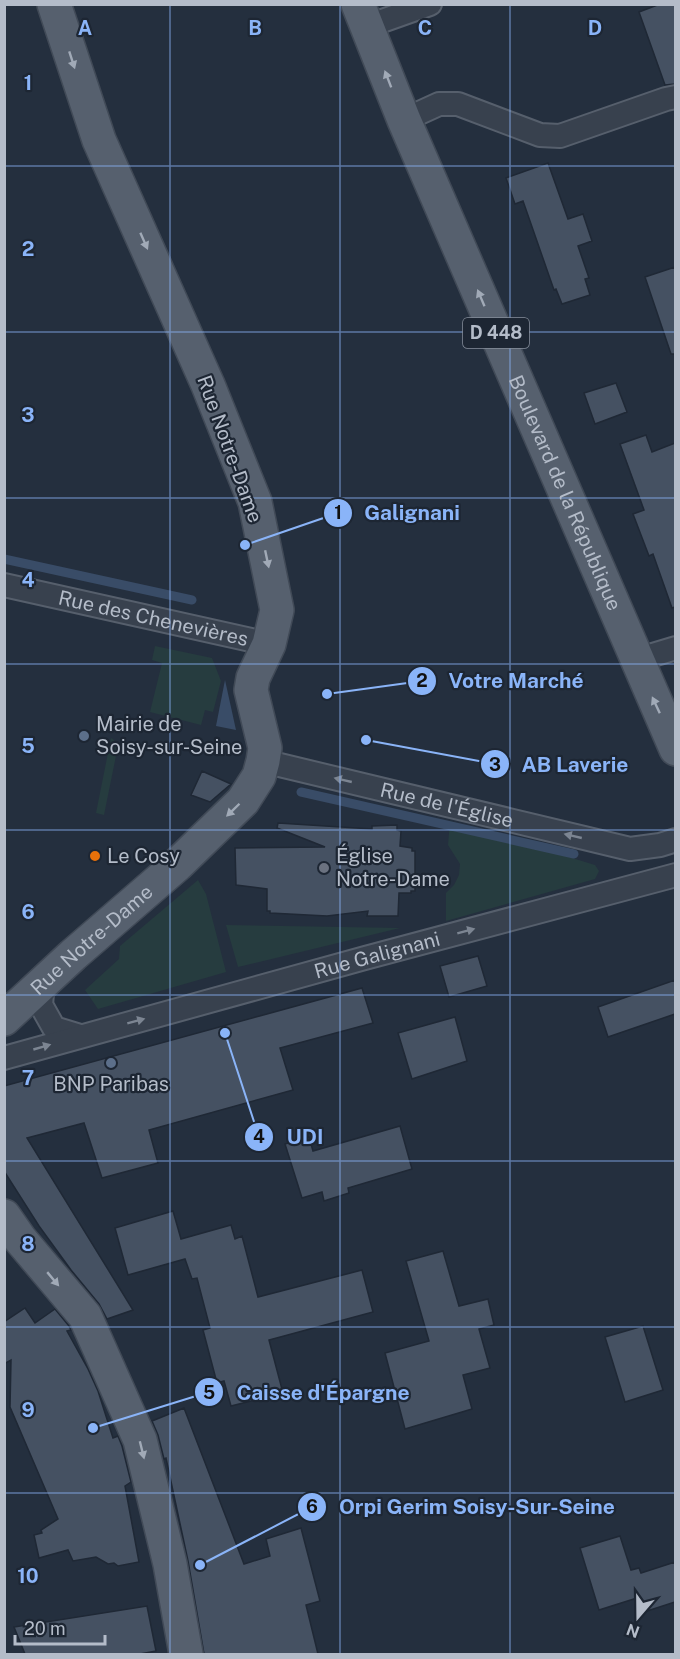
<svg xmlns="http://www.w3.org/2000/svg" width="680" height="1659" viewBox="0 0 680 1659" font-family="'Public Sans',sans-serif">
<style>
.green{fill:#263c3f}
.water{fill:#394c67}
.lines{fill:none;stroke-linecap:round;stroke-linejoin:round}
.stream{stroke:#394c67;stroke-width:9}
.building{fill:#455162;stroke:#1f2835;stroke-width:1.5}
.minor-casing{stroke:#565f6c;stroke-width:26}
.primary-casing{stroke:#414a57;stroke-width:36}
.minor{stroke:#38414e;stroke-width:22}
.primary{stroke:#56606e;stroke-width:33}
.oneway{fill:#a1aab7}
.oneway2{fill:#7c8592}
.grid{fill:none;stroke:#8ab4f8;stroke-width:1.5;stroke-opacity:0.55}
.service-dot{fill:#5c6f8a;stroke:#1d2633;stroke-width:2}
.food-dot{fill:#e8710a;stroke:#1d2633;stroke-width:2}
.worship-dot{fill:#6b7280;stroke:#1d2633;stroke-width:2}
.labels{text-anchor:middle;stroke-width:4.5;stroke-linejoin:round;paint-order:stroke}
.shield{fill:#1d2633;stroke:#878f9c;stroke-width:1.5}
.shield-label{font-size:18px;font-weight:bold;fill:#b4bcc9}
.street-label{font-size:20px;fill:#b4bcc9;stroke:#1d2633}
.poi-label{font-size:20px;fill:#b4bcc9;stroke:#1d2633;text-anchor:start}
.grid-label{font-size:20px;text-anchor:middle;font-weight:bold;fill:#8ab4f8;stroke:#1d2633;stroke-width:4.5;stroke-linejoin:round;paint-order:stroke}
.leader{fill:none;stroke:#8ab4f8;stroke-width:2}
.callout-dot{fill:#8ab4f8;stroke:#1d2633;stroke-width:2}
.mark-label{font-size:18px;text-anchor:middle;font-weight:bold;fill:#111}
.callout-label{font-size:21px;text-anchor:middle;font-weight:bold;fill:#8ab4f8;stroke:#1d2633;stroke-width:4.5;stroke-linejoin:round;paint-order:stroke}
</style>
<rect width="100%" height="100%" fill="#242f3e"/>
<path class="green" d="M155 646 212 658 221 681 213 712 205 710 201 725 150 712 162 663 152 660Z
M111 738 114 740 118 746 104 815 96 813Z
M450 821 595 865 599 871 595 879 446 921V893L454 885 459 875 460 864 448 845Z
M198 880 206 894 226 972 98 1009 85 990 119 959 120 946Z
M226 925 400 928 238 967Z"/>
<path class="water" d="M225 680 236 730 216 726Z"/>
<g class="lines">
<path class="stream" d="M4 559 192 600
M301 792 574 854"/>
</g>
<path class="building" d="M660 4H675V84L665 85 639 12Z
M548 163 568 219 583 214 592 241 578 246 589 278 585 279 590 295 562 304 556 289 554 290 523 201 515 204 506 178Z
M675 267V354H671L645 277Z
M616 383 627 412 595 424 584 393Z
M646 435 652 452 675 443V607L672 608 653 554 649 556 633 514 644 510 620 444Z
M202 771 231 784 210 802 191 795Z
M278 823 372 829V826L397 825V830L401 831 400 846 412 848V851H415V891H411V893H399L398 916H367L368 911 327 916 270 913V911H267V889L236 885 235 848 325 847 277 828Z
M478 956 487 986 449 997 440 966Z
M675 980V1014L608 1037 598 1007Z
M362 988 373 1023 280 1048 293 1090 149 1130 158 1163 102 1178 84 1123 27 1138 133 1310 107 1319 99 1304 71 1270 39 1226 4 1171V1086Z
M455 1017 467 1061 412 1079 398 1033Z
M400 1126 412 1169 348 1188 349 1193 324 1201 322 1192 302 1198 285 1144 309 1137 313 1151Z
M173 1211 181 1239 231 1225 235 1239 242 1236 258 1297 362 1270 373 1312 269 1340 283 1393 231 1406 224 1381 217 1383 203 1330 210 1328 197 1278 192 1279 185 1259 128 1275 115 1228Z
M443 1251 459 1306 488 1299 494 1325 479 1329 490 1368 463 1375 472 1409 405 1429 385 1353 429 1341 406 1261Z
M25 1308 35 1323 55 1309 69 1326 71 1330 67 1331 88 1369 98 1391 113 1438 118 1436 122 1446 131 1482 125 1486 139 1562 118 1566 114 1563 108 1564 96 1557 73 1561 68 1550 39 1558 34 1535 42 1533 41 1530 58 1519 10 1407 11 1360 4 1364V1322Z
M643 1326 663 1390 625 1402 605 1337Z
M184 1408 244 1564 270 1556 266 1539 301 1528 320 1601 306 1605 318 1654H204L188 1561 166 1458 164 1459 158 1435 152 1421Z
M620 1536 631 1570 639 1568 641 1573 675 1562V1602L641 1613 637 1598 599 1610 580 1548Z
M147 1606 156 1651 140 1654H25L14 1627Z"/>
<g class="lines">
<g class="minor-casing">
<g id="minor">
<path d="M368 26 430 4"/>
<path d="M404 120 439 104H458L540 135 560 136 666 99 676 97"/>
<path id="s1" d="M4 585 269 644"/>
<path d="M636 660 676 648"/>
<path id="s2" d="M263 761 630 849 660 845 676 840"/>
<path d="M43 982 41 1005 54 1028 80 1036"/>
<path id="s3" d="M4 1058 365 958 676 875"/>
</g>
</g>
<g class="primary-casing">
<g id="primary">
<path id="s4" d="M358 4 404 120 676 749"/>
<path id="s5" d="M4 1019 73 955 177 865 243 801 259 776 263 761 265 748 251 690 253 678 269 644 277 610 255 502 208 385 99 140 54 4"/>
<path d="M4 1216 20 1239 85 1316 140 1440 170 1564 186 1654"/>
</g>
</g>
<use href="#minor" class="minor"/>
<use href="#primary" class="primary"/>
</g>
<defs><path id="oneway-solid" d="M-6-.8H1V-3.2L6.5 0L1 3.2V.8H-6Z" transform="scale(1.5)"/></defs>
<g class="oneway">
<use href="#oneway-solid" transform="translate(72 60) rotate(72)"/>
<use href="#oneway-solid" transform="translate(388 79) rotate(-111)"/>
<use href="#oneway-solid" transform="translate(144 241) rotate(66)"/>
<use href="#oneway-solid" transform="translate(481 298) rotate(-113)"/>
<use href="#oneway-solid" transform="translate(267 559) rotate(78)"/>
<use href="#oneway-solid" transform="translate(656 705) rotate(-115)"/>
<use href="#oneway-solid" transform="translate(233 810) rotate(136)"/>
<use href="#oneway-solid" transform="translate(53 1279) rotate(50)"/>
<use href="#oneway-solid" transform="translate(142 1450) rotate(76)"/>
</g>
<g class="oneway2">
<use href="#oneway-solid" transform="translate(343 780) rotate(-167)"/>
<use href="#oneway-solid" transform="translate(573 836) rotate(-167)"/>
<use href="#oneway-solid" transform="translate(466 931) rotate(-15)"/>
<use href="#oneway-solid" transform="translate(136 1021) rotate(-15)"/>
<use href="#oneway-solid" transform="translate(42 1047) rotate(-16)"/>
</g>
<path class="grid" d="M170 4V1654M340 4V1654M510 4V1654M4 166H676M4 332H676M4 498H676M4 664H676M4 830H676M4 995H676M4 1161H676M4 1327H676M4 1493H676"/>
<g class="service-dot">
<circle cx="84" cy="736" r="6"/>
<circle cx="111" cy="1063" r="6"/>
</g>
<circle class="food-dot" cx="95" cy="856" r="6"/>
<circle class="worship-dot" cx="324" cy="868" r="6"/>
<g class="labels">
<rect class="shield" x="463" y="318" width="66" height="30" rx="4.5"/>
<g class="shield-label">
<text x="496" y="339">D 448</text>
</g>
<g class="street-label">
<text transform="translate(230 449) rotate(70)" y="7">Rue Notre-Dame</text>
<text dy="7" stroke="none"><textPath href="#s4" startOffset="531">Boulevard de la République</textPath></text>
<text dy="7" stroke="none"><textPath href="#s1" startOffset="153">Rue des Chenevières</textPath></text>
<text dy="7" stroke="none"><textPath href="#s2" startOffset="189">Rue de l'Église</textPath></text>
<text dy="7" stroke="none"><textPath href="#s5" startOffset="118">Rue Notre-Dame</textPath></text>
<text dy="7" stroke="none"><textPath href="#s3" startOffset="387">Rue Galignani</textPath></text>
</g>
<g class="poi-label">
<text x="96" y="731">Mairie de<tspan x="96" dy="23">Soisy-sur-Seine</tspan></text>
<text x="107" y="863">Le Cosy</text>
<text x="336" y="863">Église<tspan x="336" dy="23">Notre-Dame</tspan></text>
<text x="111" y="1091" text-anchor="middle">BNP Paribas</text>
</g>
</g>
<g class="grid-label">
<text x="85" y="35">A</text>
<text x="255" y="35">B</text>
<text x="425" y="35">C</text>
<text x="595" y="35">D</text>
<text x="28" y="90">1</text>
<text x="28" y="256">2</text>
<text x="28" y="422">3</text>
<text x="28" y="587">4</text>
<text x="28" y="753">5</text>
<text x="28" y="919">6</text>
<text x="28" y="1085">7</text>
<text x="28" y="1251">8</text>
<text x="28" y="1417">9</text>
<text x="28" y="1583">10</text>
</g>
<path class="leader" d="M245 545L338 513M327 694L422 681M366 740L495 764M225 1033L259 1137M93 1428L209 1392M200 1565L312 1507"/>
<g class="callout-dot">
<circle cx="245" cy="545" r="6"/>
<circle cx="327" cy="694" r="6"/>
<circle cx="366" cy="740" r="6"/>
<circle cx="225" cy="1033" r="6"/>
<circle cx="93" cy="1428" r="6"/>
<circle cx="200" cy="1565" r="6"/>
<circle cx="338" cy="513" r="15"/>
<circle cx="422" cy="681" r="15"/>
<circle cx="495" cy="764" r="15"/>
<circle cx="259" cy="1137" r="15"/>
<circle cx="209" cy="1392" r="15"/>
<circle cx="312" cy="1507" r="15"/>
</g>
<g class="mark-label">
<text x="338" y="519">1</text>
<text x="422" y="687">2</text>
<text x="495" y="771">3</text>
<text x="259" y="1143">4</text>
<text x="209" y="1399">5</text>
<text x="312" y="1513">6</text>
</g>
<g class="callout-label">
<text x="412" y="520">Galignani</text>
<text x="516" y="688">Votre Marché</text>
<text x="575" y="772">AB Laverie</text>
<text x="305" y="1144">UDI</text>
<text x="323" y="1400">Caisse d'Épargne</text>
<text x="477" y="1514">Orpi Gerim Soisy-Sur-Seine</text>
</g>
<rect width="680" height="1659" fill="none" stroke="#b4bcc9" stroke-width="12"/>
<g transform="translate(638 1617) rotate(200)" stroke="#1d2633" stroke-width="4.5" paint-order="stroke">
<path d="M0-4.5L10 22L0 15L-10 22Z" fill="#b4bcc9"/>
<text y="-9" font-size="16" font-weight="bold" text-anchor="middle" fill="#b4bcc9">N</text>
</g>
<path d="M15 1635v9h90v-9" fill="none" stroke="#b4bcc9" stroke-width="3"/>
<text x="24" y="1635" font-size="18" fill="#b4bcc9" stroke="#1d2633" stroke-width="4.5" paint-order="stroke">20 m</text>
</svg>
